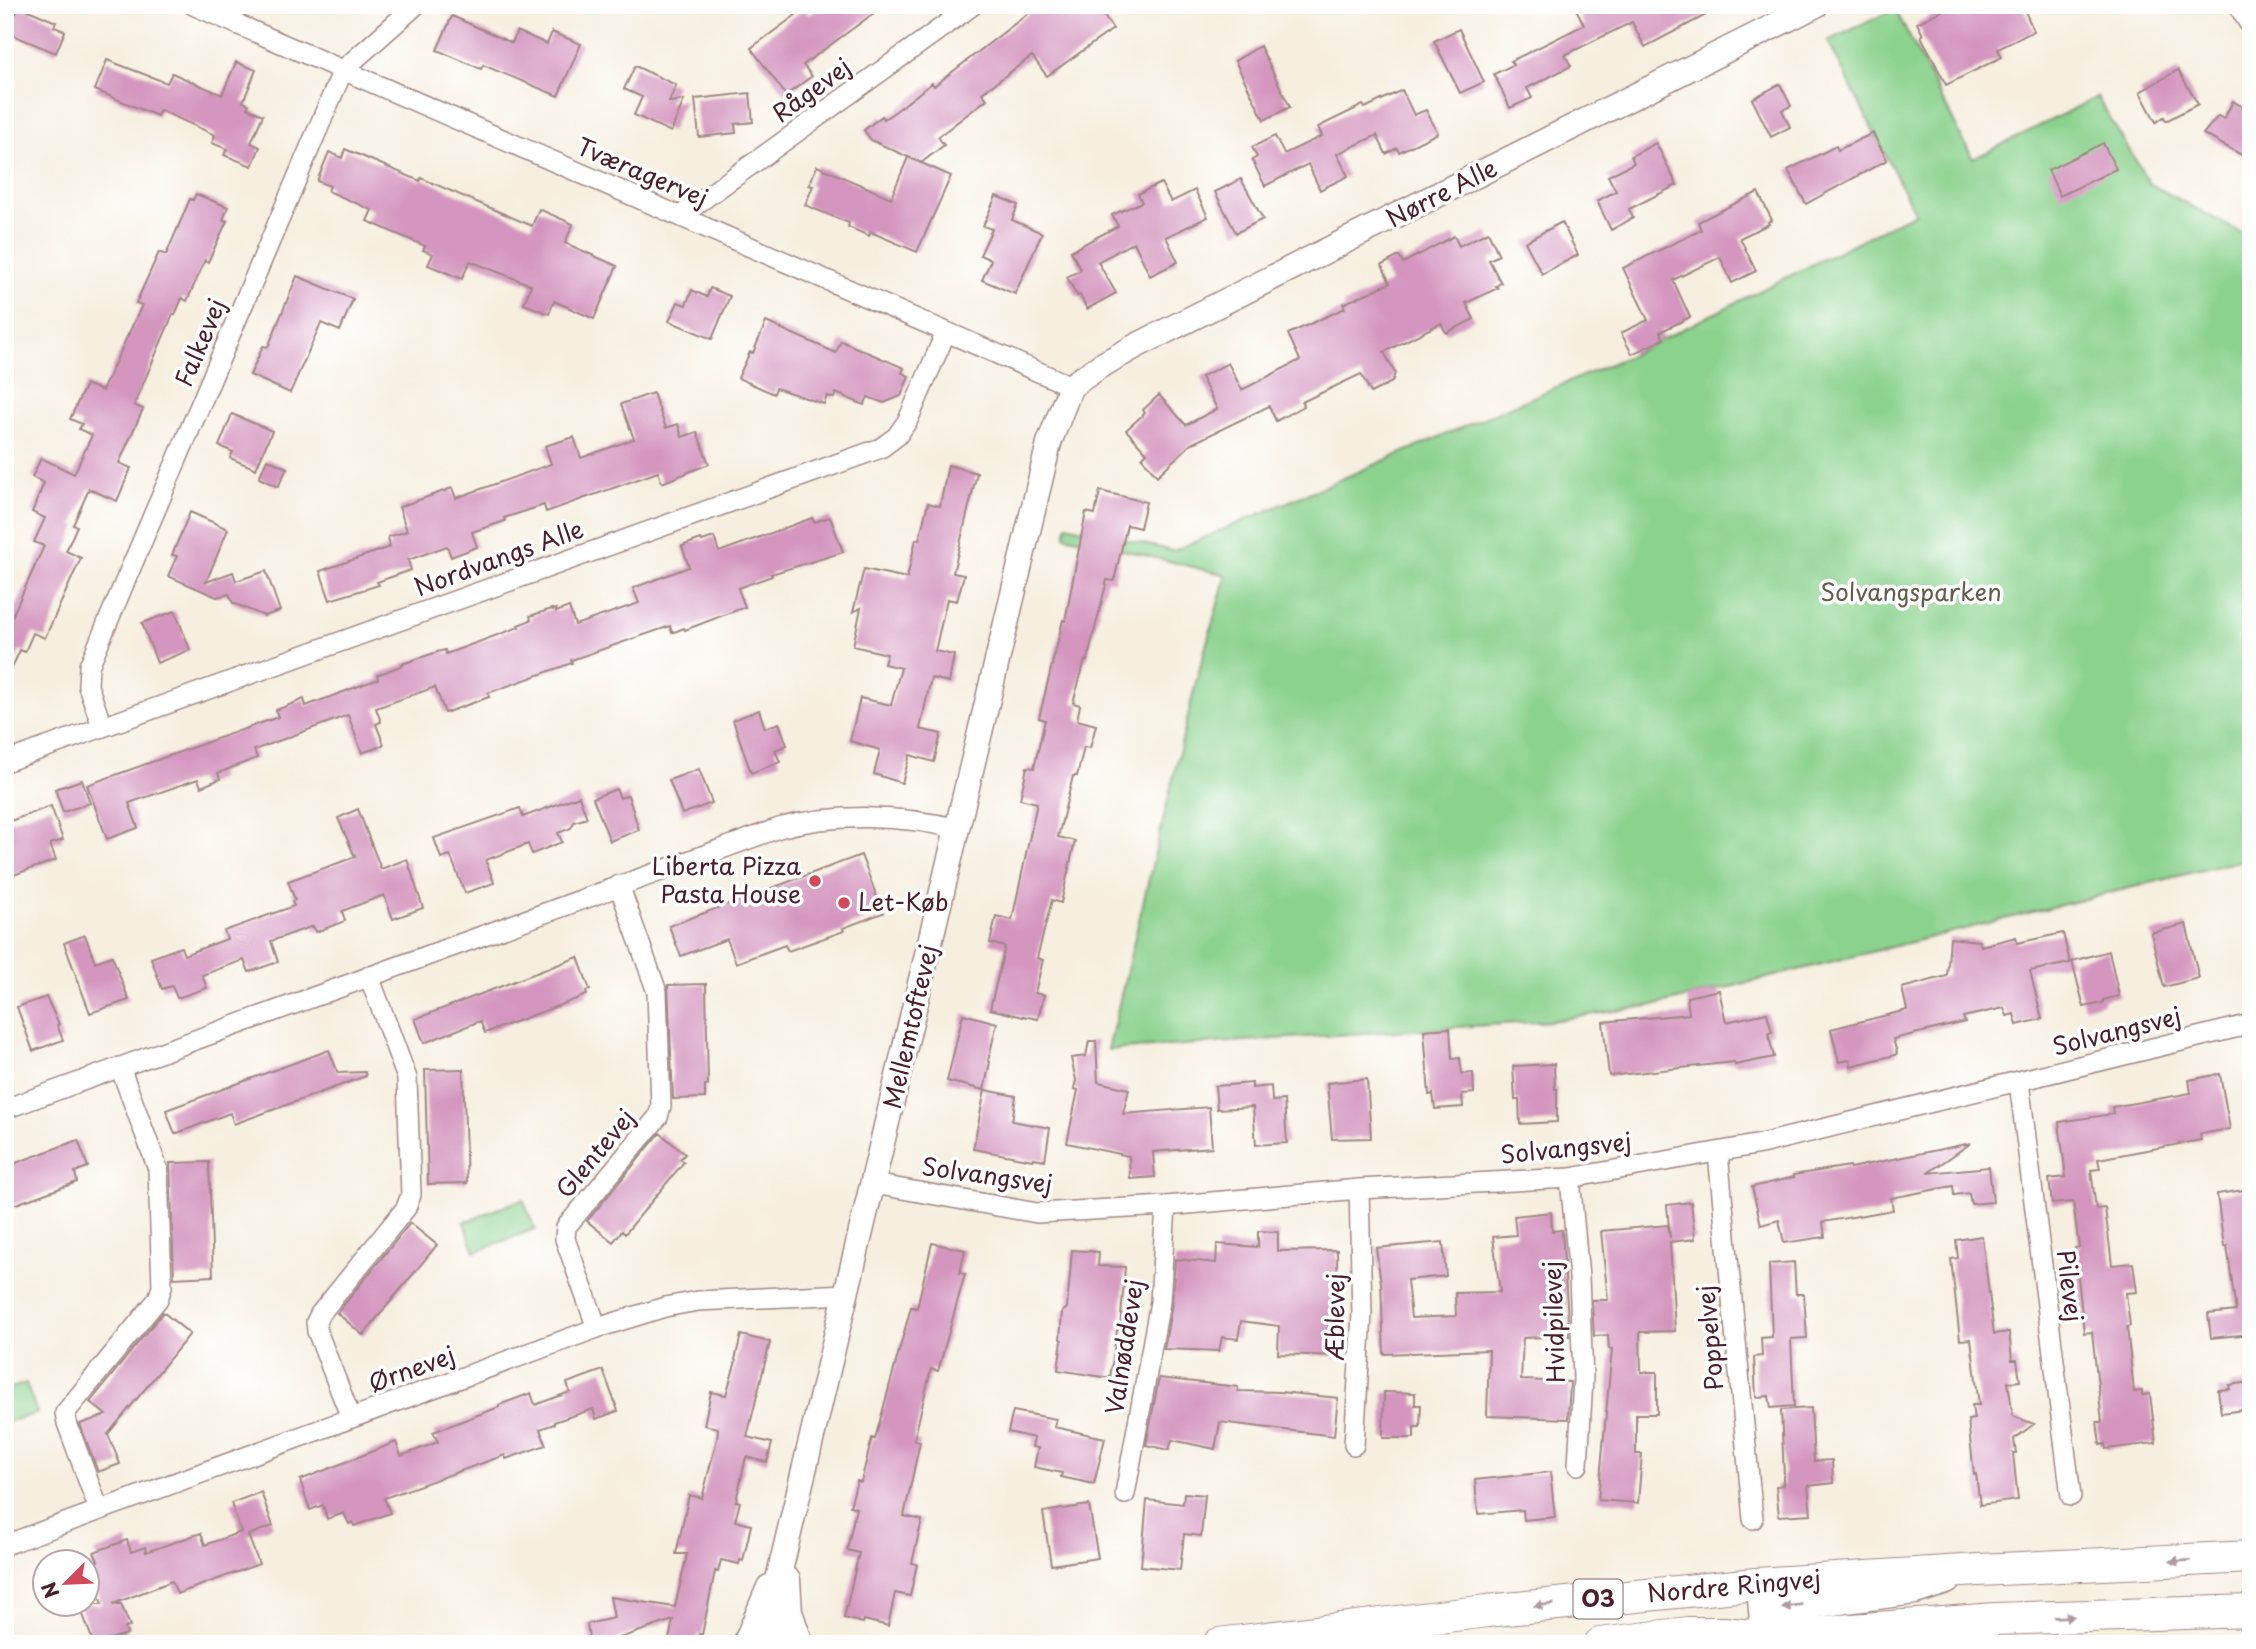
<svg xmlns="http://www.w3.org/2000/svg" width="2256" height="1649" viewBox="0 0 2256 1649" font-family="'Playpen Sans',sans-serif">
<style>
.green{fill:#8ad28d;stroke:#6a785c;stroke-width:2}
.building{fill:#d496bf}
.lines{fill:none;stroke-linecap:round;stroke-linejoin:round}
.minor-casing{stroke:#a08785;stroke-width:22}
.tertiary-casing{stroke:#a08785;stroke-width:27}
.secondary-casing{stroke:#a08785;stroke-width:31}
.primary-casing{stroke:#a08785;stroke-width:34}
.minor{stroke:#fff;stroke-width:19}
.tertiary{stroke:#fff;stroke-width:24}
.secondary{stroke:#fff;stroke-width:28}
.primary{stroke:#fff;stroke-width:32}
.oneway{fill:#ae9aa0}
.poi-dot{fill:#d1495b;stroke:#fff;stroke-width:2.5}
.labels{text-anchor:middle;stroke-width:7;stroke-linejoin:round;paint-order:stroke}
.shield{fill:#fff;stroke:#80626b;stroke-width:2}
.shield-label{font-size:23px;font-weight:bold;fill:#4a1f2b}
.street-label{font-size:24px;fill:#4a1f2b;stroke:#fff}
.park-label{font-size:24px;fill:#605e4d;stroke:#fff}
.poi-label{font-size:24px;fill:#4a1f2b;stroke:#fff;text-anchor:end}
</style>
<rect width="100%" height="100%" fill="#fff"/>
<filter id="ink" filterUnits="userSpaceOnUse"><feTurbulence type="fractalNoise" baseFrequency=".0143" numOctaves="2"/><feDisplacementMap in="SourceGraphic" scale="14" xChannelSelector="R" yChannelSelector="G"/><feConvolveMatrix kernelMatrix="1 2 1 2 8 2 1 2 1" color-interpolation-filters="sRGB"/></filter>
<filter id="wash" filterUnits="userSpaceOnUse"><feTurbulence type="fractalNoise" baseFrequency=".00686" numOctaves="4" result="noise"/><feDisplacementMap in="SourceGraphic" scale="28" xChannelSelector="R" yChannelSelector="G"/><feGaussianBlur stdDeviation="1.57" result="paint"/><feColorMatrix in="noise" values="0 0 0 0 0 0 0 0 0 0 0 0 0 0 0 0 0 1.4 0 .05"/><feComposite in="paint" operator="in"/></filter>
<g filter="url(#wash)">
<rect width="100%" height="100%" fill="#f6efdf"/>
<path class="green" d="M1895 9 1973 159 2097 97 2150 184 2251 238V858L1661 1004 1550 1021 1108 1050 1197 678 1226 575 1065 536 1067 525 1173 551 1629 356 1915 213 1828 41Z
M523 1199 535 1229 475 1252 464 1222Z
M26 1383 37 1413 5 1423V1390Z"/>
<g id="blocks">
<path class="building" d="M823 5H885L803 65 812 76 786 95 751 48 804 9 809 15Z
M1039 5H1096L1113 29 1047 76 1032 56 982 93 987 99 938 137 944 145 921 163 871 140 864 130 882 116 884 119 896 111 932 83 934 86Z
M1574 5H1725L1645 47 1632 22 1565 55 1571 66 1527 88 1532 98 1510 108 1494 74 1513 65 1511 61 1584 25Z
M1953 5H2022L2034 31 1998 49 2002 57 1946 85 1921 36 1923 35 1917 23Z
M19 6 56 22 54 27 65 31 56 53 7 33Z
M452 16 512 43 517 31 547 44 552 32 581 44 558 96 483 65 481 69 437 50Z
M1459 29 1484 82 1460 93 1434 41Z
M1260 46 1290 107 1264 120 1235 61Z
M107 60 167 83 172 73 222 95 236 62 256 70 243 102 249 104 247 108 263 115 251 143 260 147 252 166 224 155 227 149 212 143 215 135 160 110 157 116 95 90Z
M635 66 676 85 669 102 684 100 671 132 634 115 642 97 624 89Z
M2178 70 2198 104 2166 121 2164 117 2156 122 2140 92Z
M1780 84 1791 106 1782 110 1790 127 1771 137 1752 99Z
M1402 90 1414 115 1426 110 1438 133 1399 152 1397 148 1386 154 1377 135 1337 154 1348 176 1320 190 1308 164 1265 186 1252 160 1257 157 1252 147 1275 136 1284 154 1322 136 1318 127 1363 105 1365 108Z
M750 93 753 122 735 124 736 133 699 137 695 99Z
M2233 101 2251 112V160L2203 134 2218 116 2224 119Z
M1873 133 1887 160 1806 204 1788 170 1836 146 1838 150Z
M1656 143 1677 185 1629 209 1633 218 1611 230 1597 201 1616 191 1608 176 1634 163 1631 156Z
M2103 143 2116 169 2060 196 2048 170Z
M345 149 420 181 421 178 532 226 539 209 573 224 565 243 617 266 594 319 554 301 549 314 524 304 531 285 470 261 462 279 428 265 433 254 423 250 425 246 367 221 372 210 328 191 330 186 317 181 329 152 342 158Z
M908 157 951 176 917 252 871 232 869 236 848 227 849 223 805 205 813 186 809 185 817 166 891 198Z
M1241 179 1263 219 1236 233 1215 192Z
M1161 183 1171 202 1195 190 1208 217 1166 237 1178 262 1150 276 1134 242 1098 262 1116 293 1087 309 1080 295 1077 296 1067 277 1081 270 1071 251 1118 226 1112 215 1142 202 1138 194Z
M1758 192 1772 220 1768 222 1769 224 1740 238 1756 271 1732 283 1720 257 1673 280 1690 317 1660 332 1664 339 1632 354 1621 333 1648 320 1623 268 1701 230 1698 222Z
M196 194 228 207 223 220 227 221 208 262 205 260 187 301 182 298 175 315 173 314 134 405 143 409 119 463 131 468 117 501 89 489 73 525 77 526 66 551 81 558 45 638 33 633 25 652 20 650 5 683V632L44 546 34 542 45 518 32 512 44 483 32 477 41 458 74 474 92 435 79 429 82 424 70 419 86 384 102 391 142 305 136 303 159 252 166 255 190 199 193 200Z
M996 196 1018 205 1012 220 1042 233 1015 294 982 280 991 260 980 255 992 229 983 226Z
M1562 222 1578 255 1542 274 1525 242Z
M1488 232 1499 255 1489 260 1501 283 1496 286 1498 288 1466 303 1474 319 1446 333 1441 323 1384 352 1395 373 1392 382 1371 393 1361 374 1302 402 1304 406 1276 421 1269 406 1191 444 1157 476 1142 458 1147 453 1126 430 1145 413 1143 410 1159 395 1186 425 1217 409 1201 377 1228 363 1242 390 1300 360 1288 334 1345 308 1343 304 1390 283 1382 265 1399 256 1403 263 1454 236 1459 246Z
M297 276 353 299 340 331 321 323 290 393 250 375 263 346 267 347 269 345Z
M710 288 730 296 712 339 669 321 678 302 686 305 692 290 707 297Z
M766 322 836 353 841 341 904 368 902 373 909 376 901 396 884 403 868 397 864 405 836 393 834 398 827 396 824 404 776 388 774 394 738 378 750 352 753 353Z
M653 393 666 428 678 424 682 437 697 432 709 464 662 483 658 472 546 512 544 505 504 518 505 521 472 532 477 547 451 557 447 546 408 560 411 570 377 582 379 585 330 600 320 571 390 547 388 537 407 531 399 507 452 488 456 498 551 464 545 446 574 437 581 458 634 439 621 404Z
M232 414 272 431 256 469 230 458 233 452 219 446Z
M267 459 287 468 278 487 259 478Z
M948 465 977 473 953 573 964 575 957 601 947 599 935 651 954 655 949 682 931 678 920 729 941 734 934 762 910 755 902 783 874 774 880 750 850 741 860 698 891 705 901 668 884 664 887 654 853 646 861 608 853 612 864 569 907 578 916 539 919 540 928 503 940 506Z
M1100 491 1146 502 1140 528 1127 525 1114 581 1107 580 1087 661 1085 660 1073 703 1080 705 1077 720 1096 725 1090 748 1084 747 1077 776H1073L1058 837 1075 841 1061 903 1052 900 1037 958 1043 960 1035 993 1044 995 1038 1019 1023 1016V1017L990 1009 1005 947 990 943 996 916 1012 920 1037 803 1020 799 1027 767 1034 768 1045 720 1039 718 1063 620 1065 621 1086 512 1095 514Z
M190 512 228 529 206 582 233 572 236 581 266 571 280 611 264 616 233 603 229 594 217 597 168 576 177 556 172 555Z
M830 517 843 552 771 574 772 576 738 588 745 607 685 630 684 628 672 633 670 626 571 660 572 663 488 693 489 697 445 713 435 687 376 708 381 722 376 724 384 745 362 753 348 715 254 750 257 758 218 773 220 779 201 787 198 779 129 803 138 828 107 839 87 785 278 717 276 710 304 699 306 706 378 679 377 675 403 665 402 664 437 652 445 650 446 654 519 627 518 625 531 620 530 616 552 609 553 610 556 609V612L569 607 575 625 639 603 633 588 689 567 682 546 701 539 702 541 714 537 719 552 812 518 814 522Z
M175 611 190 650 157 663 142 623Z
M759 710 765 728 779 723 787 745 775 750 780 762 751 773 733 720Z
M699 769 712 803 682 814 669 780Z
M82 780 90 803 63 812 55 789Z
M616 789 620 798 628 795 639 830 610 841 593 798Z
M579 796 587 818 574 822 571 828 558 833 562 842 532 854 528 844 486 860 494 883 465 893 450 855 441 858 434 838 520 808 523 817Z
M51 806 63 840 50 844 56 860 5 878V823Z
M358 809 381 869 407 859 423 908 393 919 384 895 342 911 345 921 316 932 313 926 271 941 278 962 249 972 244 960 202 975 207 988 177 998 172 986 162 989 151 958 181 947 184 955 227 939 224 931 294 906 292 901 295 900 288 881 355 857 338 818Z
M861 855 883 913 843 928 844 931 788 951 785 945 736 963 727 939 681 956 669 926Z
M2186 924 2199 978 2164 987 2151 933Z
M2063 933 2070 963 2030 971 2042 1019 2017 1025 2014 1014 2007 1016 2004 1008 1963 1017 1965 1022 1893 1039 1897 1053 1895 1055 1851 1066 1850 1060 1839 1062 1831 1029 1907 1010 1902 988 1947 976 1950 938 1979 941 1981 946 2016 937 2017 943Z
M85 935 95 962 112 956 129 1000 90 1013 64 943Z
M2109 951 2119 996 2103 1000V1003L2084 1007 2072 961Z
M578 957 590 990 586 991 587 995 485 1033 480 1021 424 1043 415 1019Z
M706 984 708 1085H705V1098L673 1099 668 985Z
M1719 990 1726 1022 1767 1013 1772 1032 1768 1033 1774 1057 1735 1065 1734 1062 1609 1076 1603 1022 1689 1014 1687 997Z
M46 997 59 1024 57 1025 63 1040 33 1051 17 1007Z
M963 1014 997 1023 988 1061 990 1062 984 1090 947 1081Z
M1450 1028 1452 1059 1460 1058 1462 1074 1473 1073 1474 1093 1462 1094 1463 1107 1435 1109 1433 1094 1429 1095 1424 1030Z
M1089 1041H1096L1098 1082 1129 1089 1123 1114 1209 1107 1212 1147 1153 1152 1155 1177 1130 1179 1129 1156 1067 1143 1078 1090 1074 1089 1076 1080 1071 1058 1086 1056Z
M329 1050 338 1073 365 1072 366 1076 234 1124 230 1113 175 1134 166 1110Z
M1554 1064 1555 1089H1557V1122L1520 1124 1519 1100H1515L1513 1066Z
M463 1069 467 1183 428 1184 425 1070Z
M2220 1074 2230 1129 2200 1134 2201 1140 2098 1159 2100 1169 2091 1170 2096 1209 2105 1208 2112 1265 2133 1263 2137 1292 2126 1293 2130 1326 2127 1327 2134 1392 2142 1391V1395L2150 1394 2156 1443 2106 1449 2105 1444 2100 1445 2097 1422H2102L2092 1332 2084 1333 2075 1248 2079 1247 2073 1202 2052 1204 2049 1179 2066 1177 2059 1122 2113 1114 2112 1107 2191 1093 2189 1080Z
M1367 1079 1371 1138 1332 1139 1327 1083Z
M1252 1083V1088L1271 1086 1272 1101 1284 1100 1287 1143 1256 1145 1253 1107 1217 1109 1215 1086Z
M985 1090 1016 1096 1012 1121 1050 1128 1045 1160 1033 1158V1160L973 1149Z
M660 1133 685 1154 680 1159 684 1162 625 1234 622 1231 613 1242 587 1221Z
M78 1140 88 1167 75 1172 77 1182 5 1208V1167Z
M1971 1143 1928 1173 1989 1167 1993 1202 1971 1204 1969 1193 1954 1195 1953 1186 1891 1198 1893 1210 1823 1222 1825 1237 1784 1243 1779 1220 1761 1225 1752 1187 1794 1177 1793 1175 1850 1166V1168Z
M209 1162 213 1276 174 1278 170 1163Z
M2251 1189V1334L2211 1338 2208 1314 2236 1311 2227 1246 2224 1247 2217 1194Z
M1691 1202 1695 1239 1670 1242 1675 1331 1640 1332 1641 1372H1657V1414H1636V1454H1642L1638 1503 1598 1500 1612 1349H1609L1608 1335 1594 1336 1592 1300H1608L1601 1231 1668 1225 1670 1238 1667 1205Z
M1551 1212 1552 1231 1562 1230 1569 1336 1523 1338 1521 1380 1570 1382 1568 1419 1487 1416 1489 1350 1384 1354 1381 1283 1376 1248 1443 1242 1446 1276 1407 1280 1411 1318 1456 1316 1455 1293 1500 1292 1493 1237 1516 1235 1514 1216Z
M410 1223 437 1245 363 1335 337 1313Z
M1258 1231 1278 1232V1251L1337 1250 1338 1320H1340L1338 1356 1278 1354 1279 1326 1241 1321 1238 1339 1222 1337 1219 1351 1164 1349 1172 1303 1175 1259 1216 1263 1217 1244 1258 1247Z
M1982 1236 1994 1334 2009 1332 2012 1360H2017L2020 1381 2008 1382 2013 1416 2034 1424 2014 1439 2016 1453H2013L2018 1500 1980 1505 1976 1474H1974L1968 1420 1974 1419 1972 1405H1979L1971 1339 1960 1340 1951 1259 1958 1258 1956 1240Z
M932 1243 965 1250 960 1273 965 1274 938 1371 931 1369 914 1440 920 1442 904 1516 922 1520 912 1563 917 1564 910 1596 895 1593 888 1626 864 1620 863 1623 844 1618 859 1553 847 1550 856 1508 850 1506 857 1481 861 1482 872 1438 875 1439 911 1307 917 1308Z
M1072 1250 1099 1252 1098 1266 1125 1267 1120 1330H1117L1110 1378 1058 1370 1062 1340 1060 1339 1062 1312 1067 1308Z
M1794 1262 1796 1294H1804L1807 1338 1791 1339 1794 1406 1771 1408 1769 1396 1756 1397 1754 1357 1762 1356 1761 1338 1772 1337 1769 1264Z
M163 1312 190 1334 108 1434 120 1464 98 1472 80 1424 106 1415 90 1402Z
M741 1335 770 1342 747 1437 772 1443 767 1462 746 1457 736 1501 740 1502 735 1521 751 1525 743 1561 740 1560 739 1564 721 1560 718 1572 715 1571 702 1635 699 1634 697 1644H668L673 1620 602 1644H590L587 1624 614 1618 610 1597 675 1607 687 1554H676L689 1495 702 1498 717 1439 718 1428 704 1425 711 1392 726 1395 736 1361 735 1360Z
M603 1370 618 1411 596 1419 593 1409 554 1422V1424L540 1429 546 1445 506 1459 505 1455 384 1498 390 1513 354 1526 353 1522 349 1524 344 1513 327 1519 323 1505 310 1510 300 1480 396 1442 401 1456 438 1442 433 1432 499 1407V1405L531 1393 535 1405 570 1392 567 1383Z
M1159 1378 1238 1387V1391L1280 1392 1338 1398 1334 1436 1220 1422 1215 1449 1172 1440 1169 1450 1146 1445Z
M2251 1382V1409L2221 1413 2218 1390 2230 1389 2229 1385Z
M1384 1392 1415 1393V1405H1421L1420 1427H1414V1438H1383Z
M1811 1408 1814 1461 1832 1460 1833 1483 1808 1486 1811 1514 1779 1516 1776 1486 1783 1485V1476H1784L1781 1410Z
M1013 1411 1056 1419 1054 1427 1105 1438 1094 1484 1061 1477 1062 1473 1034 1467 1038 1448 1032 1447 1034 1438 1008 1432Z
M1550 1472 1555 1517 1524 1520 1523 1510 1478 1514 1475 1480Z
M261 1492 273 1526 248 1535 259 1564 177 1594 172 1581 113 1604H121L130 1626 125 1628 127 1634 94 1644 79 1604H102L88 1566 98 1561 94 1552 127 1540 131 1552 145 1547 146 1552 201 1533 205 1545 241 1532 231 1503Z
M1184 1493 1205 1495 1201 1536 1184 1534 1180 1570 1141 1566 1147 1500 1183 1504Z
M1089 1505 1098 1558 1051 1565 1043 1512Z"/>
</g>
</g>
<g filter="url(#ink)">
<use href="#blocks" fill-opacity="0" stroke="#a08785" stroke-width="2"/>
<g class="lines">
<g class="minor-casing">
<path id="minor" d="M193 5 1071 386
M2238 5 2251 27
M680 216 973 5
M102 726 88 686 89 666 343 70 416 5
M5 762 881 448 897 436 908 420 946 332
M2019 1082 2071 1496
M5 1109 779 828C834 813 903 815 958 829
M1718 1153 1753 1519
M1570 1178 1579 1277 1583 1379 1578 1465
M874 1184 1037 1213 1166 1206 1359 1189 1570 1178 1761 1144 2251 1024
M597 1328 565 1239 566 1227 658 1117 661 1106 657 992 619 885
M351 1418 317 1331 316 1322 320 1314 406 1208 411 1195 407 1078 369 976
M1354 1445 1362 1314 1359 1189
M1125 1494 1160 1302 1166 1206
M99 1510 67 1423 65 1413 158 1299 162 1287 158 1169 120 1067
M5 1545 597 1328 665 1307 698 1301 847 1294
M1756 1584 1761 1636"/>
</g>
<g class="tertiary-casing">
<path id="tertiary" d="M788 1580 790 1612 801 1644
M745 1644 769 1587
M772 1644 779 1575 1049 443 1071 386 1100 366 1136 346 1816 5"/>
</g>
<g class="secondary-casing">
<path id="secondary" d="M1761 1637 1767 1622 1778 1608 1915 1590 1946 1580"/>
</g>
<g class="primary-casing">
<path id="primary" d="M1219 1644 1487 1611 1756 1584 1979 1570 2251 1557
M1600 1644 1688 1633H1724L1761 1637 1995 1619 2251 1611"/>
</g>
<use href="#minor" class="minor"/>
<use href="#tertiary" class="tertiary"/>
<use href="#secondary" class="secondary"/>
<use href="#primary" class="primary"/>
</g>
<defs><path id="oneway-solid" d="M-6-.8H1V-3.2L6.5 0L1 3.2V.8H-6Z" transform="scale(1.75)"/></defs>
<g class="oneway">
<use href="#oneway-solid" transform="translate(2180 1561) rotate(177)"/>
<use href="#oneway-solid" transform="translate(1544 1605) rotate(174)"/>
<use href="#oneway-solid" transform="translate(1792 1606) rotate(172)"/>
<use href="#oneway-solid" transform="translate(2064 1617) rotate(-2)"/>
</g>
</g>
<g class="poi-dot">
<circle cx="815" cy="881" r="7"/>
<circle cx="844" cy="903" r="7"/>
</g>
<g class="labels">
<rect class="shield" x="1573.5" y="1579.5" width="49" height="39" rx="5"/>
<g class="shield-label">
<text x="1598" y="1607">O3</text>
</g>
<g class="street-label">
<text transform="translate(812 91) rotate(-36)" y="8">Rågevej</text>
<text transform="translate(642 173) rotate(23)" y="8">Tværagervej</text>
<text transform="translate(1442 194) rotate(-27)" y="8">Nørre Alle</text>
<text transform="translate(201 343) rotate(-67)" y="8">Falkevej</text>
<text transform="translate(499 559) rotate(-20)" y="8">Nordvangs Alle</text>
<text transform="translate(911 1027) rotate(-77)" y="8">Mellemtoftevej</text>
<text transform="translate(2117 1032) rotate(-14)" y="8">Solvangsvej</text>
<text transform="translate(1566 1149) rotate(-6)" y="8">Solvangsvej</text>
<text transform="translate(596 1154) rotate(-50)" y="8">Glentevej</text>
<text transform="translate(987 1176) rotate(8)" y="8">Solvangsvej</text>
<text transform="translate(2069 1286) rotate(83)" y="8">Pilevej</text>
<text transform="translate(1336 1317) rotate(-89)" y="8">Æblevej</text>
<text transform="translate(1555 1322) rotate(-92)" y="8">Hvidpilevej</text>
<text transform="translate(1711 1338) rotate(-95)" y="8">Poppelvej</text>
<text transform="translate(1125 1347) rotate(-81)" y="8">Valnøddevej</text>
<text transform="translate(412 1370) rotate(-20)" y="8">Ørnevej</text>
<text transform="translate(1734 1587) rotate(-5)" y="8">Nordre Ringvej</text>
</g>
<g class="park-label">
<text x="1911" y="601">Solvangsparken</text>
</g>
<g class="poi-label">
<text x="801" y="875">Liberta Pizza<tspan x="801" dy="28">Pasta House</tspan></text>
<text x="858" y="911" text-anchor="start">Let-Køb</text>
</g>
</g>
<rect width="2256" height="1649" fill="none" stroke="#fff" stroke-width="28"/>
<g transform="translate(66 1583) rotate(246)"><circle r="33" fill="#ffffff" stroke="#b7a5aa" stroke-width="2"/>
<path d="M0-5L12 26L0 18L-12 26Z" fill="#d1495b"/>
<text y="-10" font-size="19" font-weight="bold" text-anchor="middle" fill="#4a1f2b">N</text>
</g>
</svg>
